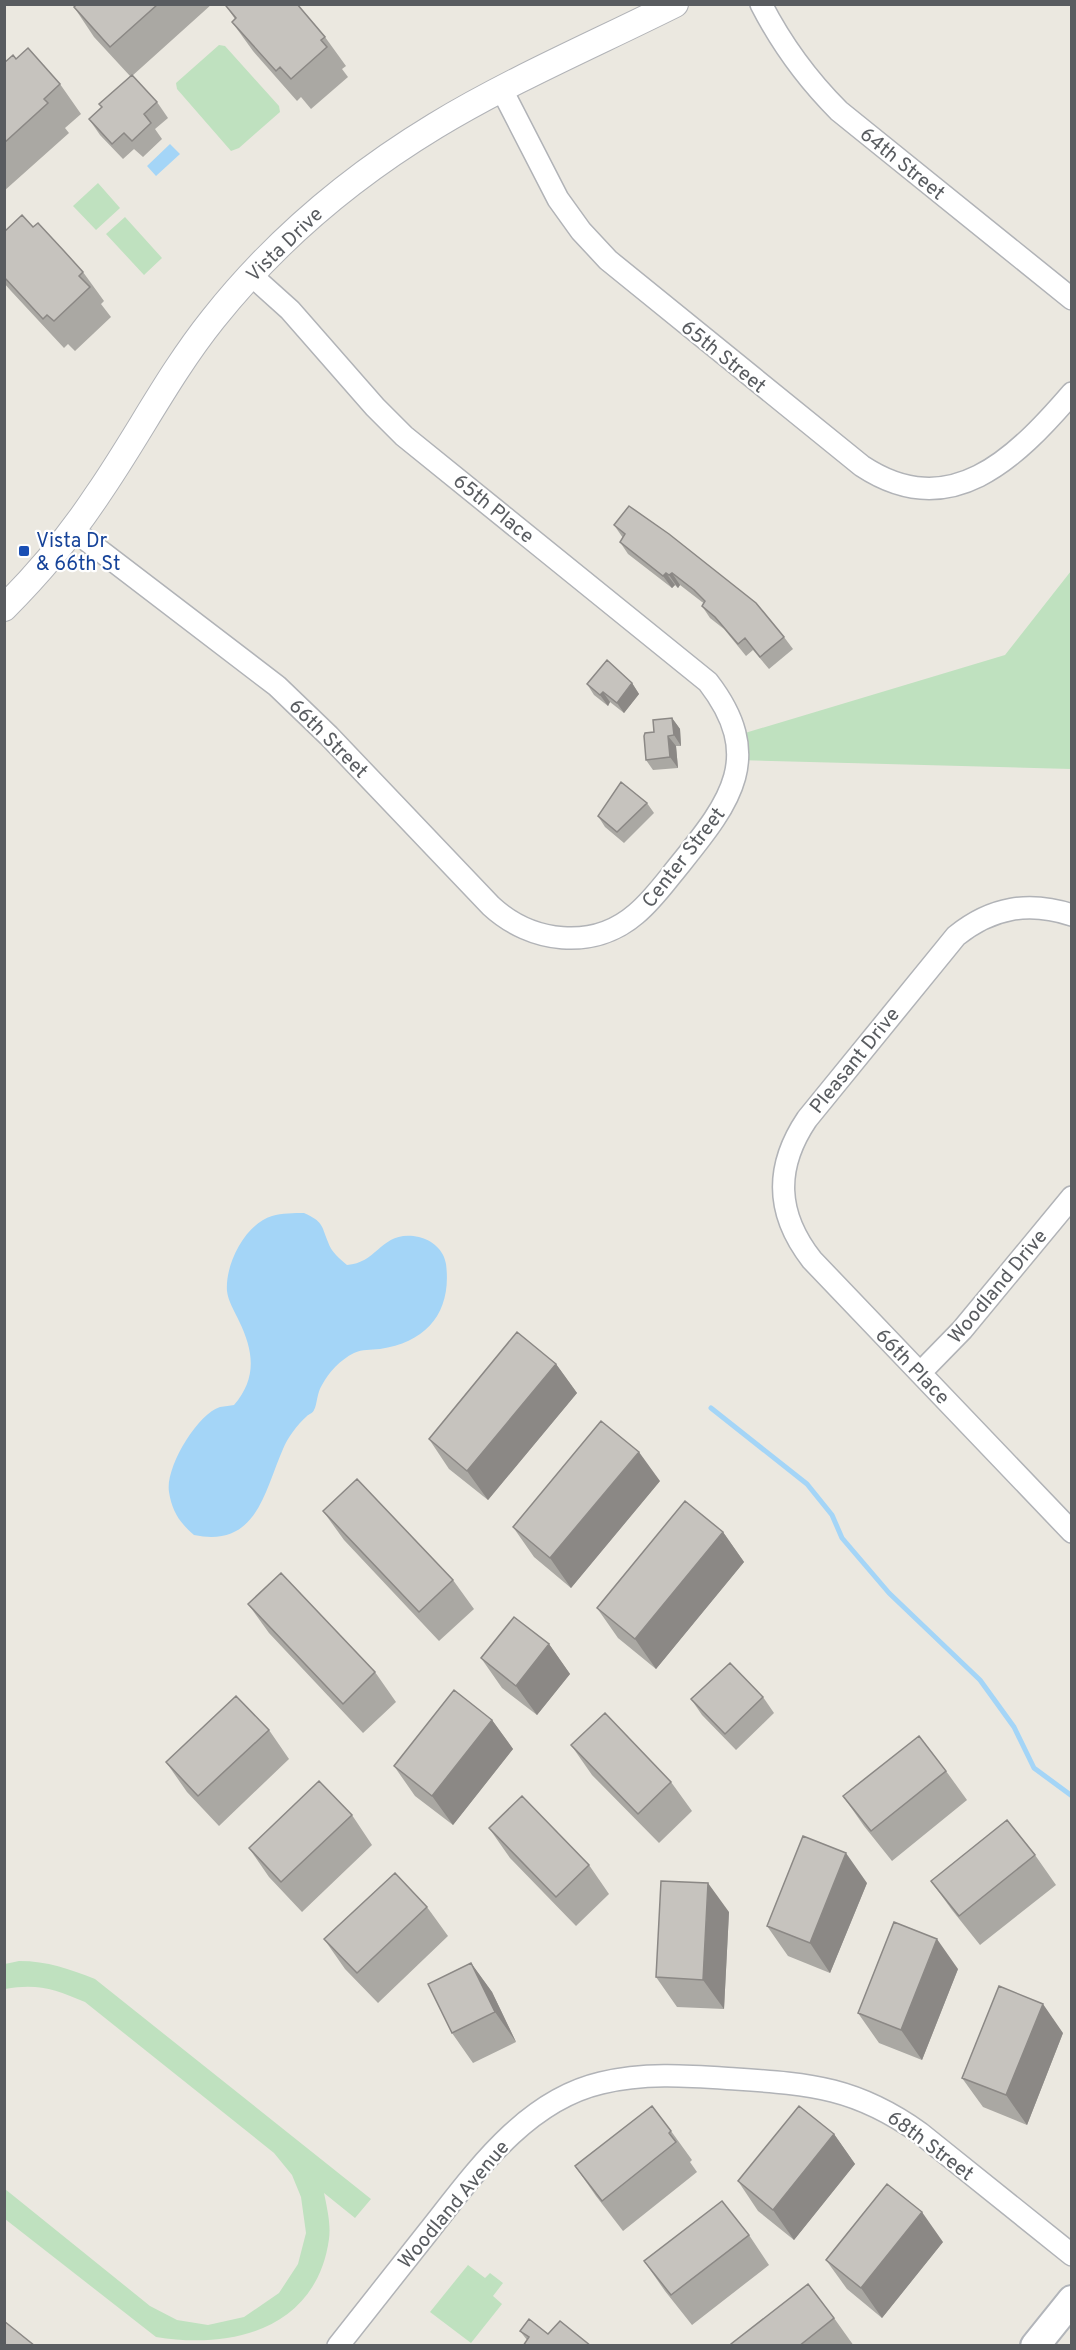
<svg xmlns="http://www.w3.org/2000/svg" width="1076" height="2350" viewBox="0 0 1076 2350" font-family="Overpass,sans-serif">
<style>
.green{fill:#bfe1bf}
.water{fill:#a4d5f7}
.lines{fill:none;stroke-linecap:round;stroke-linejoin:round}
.stream{stroke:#a4d5f7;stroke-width:5}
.minor-casing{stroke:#b1b3b7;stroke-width:24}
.tertiary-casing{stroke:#b1b3b7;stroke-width:28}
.secondary-casing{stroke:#b2b5ba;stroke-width:32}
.minor{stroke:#fff;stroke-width:21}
.tertiary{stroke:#fff;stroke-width:26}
.secondary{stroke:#fff;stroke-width:28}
.wall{fill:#aaa8a3}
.shaded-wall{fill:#8b8885}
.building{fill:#c6c3be;stroke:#8b8885;stroke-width:1.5}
.transit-dot{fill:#1a4fb4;stroke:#fff;stroke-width:2}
.labels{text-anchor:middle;stroke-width:4.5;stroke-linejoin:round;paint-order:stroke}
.street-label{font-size:20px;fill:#595c60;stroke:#fff}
.transit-label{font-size:20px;fill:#164399;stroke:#fff;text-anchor:start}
</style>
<rect width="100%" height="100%" fill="#ebe8e0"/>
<path class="green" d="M219 45 225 46 279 106 280 112 239 148 231 151 177 89 176 83Z
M98 183 120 208 96 230 73 206Z
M125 217 162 258 144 275 106 234Z
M1071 571V769L737 760 735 736 1005 655Z
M19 1961C48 1961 69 1969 95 1979L371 2199 355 2218 324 2193C327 2208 331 2224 329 2239 317 2327 235 2350 156 2337L5 2219V2189L150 2306 177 2320 208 2325 244 2317 279 2293 298 2264 306 2233 301 2197 292 2175 274 2153 85 2002C55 1989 37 1983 5 1989V1964Z
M468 2265 485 2278 490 2273 503 2283 493 2296 502 2304 471 2343 430 2312Z"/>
<path class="water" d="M170 144 180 154 156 176 147 166Z
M304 1213C323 1222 321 1224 328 1242 331 1252 340 1259 347 1265 379 1263 381 1229 419 1237 432 1240 444 1250 446 1264 452 1311 428 1342 380 1349 370 1350 363 1349 354 1353 340 1360 329 1372 322 1385 317 1392 317 1405 314 1410 313 1413 309 1414 307 1416 297 1425 288 1437 283 1449 264 1492 257 1548 194 1535 179 1522 172 1511 169 1492 165 1468 197 1414 220 1407 225 1406 230 1406 234 1405 257 1378 254 1352 239 1321 235 1312 228 1301 227 1291 225 1264 245 1224 272 1216 282 1213 294 1213 304 1213Z"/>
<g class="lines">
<path class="stream" d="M711 1408 807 1484 832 1515 842 1538 889 1593 980 1680 1014 1727 1034 1768 1072 1796"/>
<g class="minor-casing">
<path id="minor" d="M761 4C782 45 806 78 839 111L1072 299
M502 90 558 199 581 231 608 260 862 466C950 524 1015 459 1072 393
M73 530 277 686 329 736 491 906C531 943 593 951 636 914 653 900 667 880 681 863 731 801 765 756 708 682L404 436 375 407 290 310 251 275
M1072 915C1029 901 992 907 956 936L807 1119C774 1168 776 1214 812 1260L1072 1532
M920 1373 962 1330 1072 1197
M338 2346C368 2308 398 2270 428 2232 474 2174 524 2101 601 2083 646 2072 691 2076 736 2079 812 2084 857 2088 920 2133L1072 2255"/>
</g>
<g class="tertiary-casing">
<path id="tertiary" d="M4 608C39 573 71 535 98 494 138 436 169 374 213 319 274 242 351 177 435 126 511 80 595 44 675 4"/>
</g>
<g class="secondary-casing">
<path id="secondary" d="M1035 2346 1072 2300"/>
</g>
<use href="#minor" class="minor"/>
<use href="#tertiary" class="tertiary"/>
<use href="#secondary" class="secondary"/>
</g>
<path class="wall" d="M77 4H212L132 76 157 102 168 118 155 129 162 139 143 157 134 149 123 159 100 135 89 119 102 107 130 76 94 37 74 7Z
M226 6 325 37 346 66 342 69 348 77 311 109 301 97 297 101 253 51 232 22 235 19Z
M16 59 60 84 81 114 65 128 69 133 4 191V63Z
M33 227 83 272 104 301 101 304 111 317 75 351 68 344 64 348 11 291 4 283V232Z
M614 525 784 637 793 649 769 669 753 650 746 656 724 629 710 618 702 606 704 603 702 602 680 585 678 588 675 585 672 588 628 554 620 542 623 538Z
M632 683 639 694 624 713 610 702 608 706 594 695 587 684Z
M672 718 680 729 681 746H676L678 768 653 770 646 760 654 732Z
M647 803 654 813 624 843 605 827 598 816Z
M556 1364 577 1393 488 1500 449 1469 429 1439Z
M660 1481 571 1588 534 1557 513 1527Z
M323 1511 453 1580 474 1609 439 1641 344 1540Z
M723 1532 744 1562 656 1669 618 1638 597 1608Z
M248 1604 375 1672 396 1702 363 1733 269 1633Z
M549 1644 570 1674 537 1715 502 1688 481 1658Z
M763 1697 774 1713 736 1750 702 1715 691 1699Z
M492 1720 513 1749 453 1825 415 1796 394 1766Z
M269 1730 289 1759 219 1826 187 1792 166 1762Z
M571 1745 671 1782 692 1811 659 1843 592 1775Z
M946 1771 967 1800 892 1861 864 1826 843 1796Z
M352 1815 372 1845 302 1912 269 1877 249 1848Z
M489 1828 589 1865 609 1894 576 1926 510 1858Z
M1035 1855 1056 1885 980 1945 952 1910 931 1881Z
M867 1883 830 1973 788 1956 767 1926Z
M427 1907 448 1936 378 2003 345 1969 324 1939Z
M729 1912 724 2009 677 2007 656 1977Z
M471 1963 492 1992 516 2042 473 2063 452 2033Z
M958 1969 922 2060 879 2043 858 2013Z
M1063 2033 1027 2125 983 2107 962 2078Z
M671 2131 692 2160 690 2162 697 2172 623 2231 596 2196 575 2166Z
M834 2134 855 2164 794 2240 758 2211 738 2181Z
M749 2235 769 2265 692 2325 665 2291 644 2261Z
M943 2242 882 2318 847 2289 826 2260Z
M834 2318 854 2346H732Z
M520 2331 548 2334 527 2340Z"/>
<path class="shaded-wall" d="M666 573 675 585 672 588 663 576Z
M672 573 680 585 678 588 669 575Z
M632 683 639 694 624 713 617 703Z
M603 692 610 702 608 706 600 695Z
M672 718 680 729 681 746 674 735Z
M668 736 676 746 678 768 670 757Z
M556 1364 577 1393 488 1500 467 1471Z
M639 1452 660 1481 571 1588 550 1558Z
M723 1532 744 1562 656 1669 635 1639Z
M549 1644 570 1674 537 1715 516 1686Z
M492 1720 513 1749 453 1825 432 1796Z
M846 1853 867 1883 830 1973 810 1943Z
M708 1883 729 1912 724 2009 703 1980Z
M937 1939 958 1969 922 2060 901 2030Z
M471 1963 492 1992 516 2042 495 2012Z
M1043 2004 1063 2033 1027 2125 1006 2095Z
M834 2134 855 2164 794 2240 773 2210Z
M922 2212 943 2242 882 2318 861 2288Z"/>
<path class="building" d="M77 4H158L110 47 74 7Z
M227 4H297L325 37 321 40 327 47 291 79 280 67 276 71 232 22 236 18 226 6Z
M28 48 60 84 44 99 48 103 4 143V63L13 55 16 59Z
M132 75 157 102 144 114 151 123 132 141 124 133 112 144 89 119 102 107 99 104Z
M22 215 33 227 38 223 64 251 83 272 79 276 90 287 54 321 47 315 43 319 4 277V232Z
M629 506 669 534 756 603 784 637 760 657 745 638 738 644 715 617 702 606 705 601 694 590 672 573 669 575 666 573 663 576 620 542 625 534 614 525Z
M607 660 632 683 617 703 603 692 600 695 587 684Z
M672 718 674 735 668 736 670 757 646 760 644 736 645 733 654 732 653 720Z
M621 782 647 803 617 832 598 816Z
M517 1332 556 1364 467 1471 429 1439Z
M601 1421 639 1452 550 1558 513 1527Z
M357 1479 453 1580 419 1612 323 1511Z
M685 1501 723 1532 635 1639 597 1608Z
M281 1573 375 1672 343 1704 248 1604Z
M514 1617 549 1644 516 1686 481 1658Z
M730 1663 763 1697 725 1734 691 1699Z
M454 1690 492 1720 432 1796 394 1766Z
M236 1696 269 1730 198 1796 166 1762Z
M605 1713 671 1782 638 1814 571 1745Z
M919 1736 946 1771 871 1831 843 1796Z
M319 1781 352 1815 281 1882 249 1848Z
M522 1796 589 1865 556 1897 489 1828Z
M1007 1820 1035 1855 959 1916 931 1881Z
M803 1836 846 1853 810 1943 767 1926Z
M395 1873 427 1907 357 1973 324 1939Z
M661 1881 708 1883 703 1980 656 1977Z
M894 1922 937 1939 901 2030 858 2013Z
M471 1963 495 2012 452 2033 428 1984Z
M999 1986 1043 2004 1006 2095 962 2078Z
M652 2106 671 2131 669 2133 676 2142 602 2201 575 2166Z
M799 2106 834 2134 773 2210 738 2181Z
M887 2184 922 2212 861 2288 826 2260Z
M722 2201 749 2235 671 2295 644 2261Z
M808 2284 834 2318 799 2346H732L731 2344Z
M529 2319 548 2334 560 2321 591 2346H523L529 2337 520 2331Z
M4 2321 35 2346H4Z"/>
<rect class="transit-dot" x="18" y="545" width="12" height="12" rx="3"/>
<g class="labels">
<g class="street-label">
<text transform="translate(903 163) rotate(39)" y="7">64th Street</text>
<text transform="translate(284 244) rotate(-44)" y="7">Vista Drive</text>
<text transform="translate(724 356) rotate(39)" y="7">65th Street</text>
<text transform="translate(494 508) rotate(39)" y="7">65th Place</text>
<text transform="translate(329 738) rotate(45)" y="7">66th Street</text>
<text transform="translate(683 857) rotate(-52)" y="7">Center Street</text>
<text transform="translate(854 1060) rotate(-51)" y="7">Pleasant Drive</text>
<text transform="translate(997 1286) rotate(-50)" y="7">Woodland Drive</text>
<text transform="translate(913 1366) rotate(46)" y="7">66th Place</text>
<text transform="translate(931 2145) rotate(37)" y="7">68th Street</text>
<text transform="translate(453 2204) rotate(-50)" y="7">Woodland Avenue</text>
</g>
<g class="transit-label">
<text x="36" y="547">Vista Dr<tspan x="36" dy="23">&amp; 66th St</tspan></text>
</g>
</g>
<rect width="1076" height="2350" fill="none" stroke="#595c60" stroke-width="12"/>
</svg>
